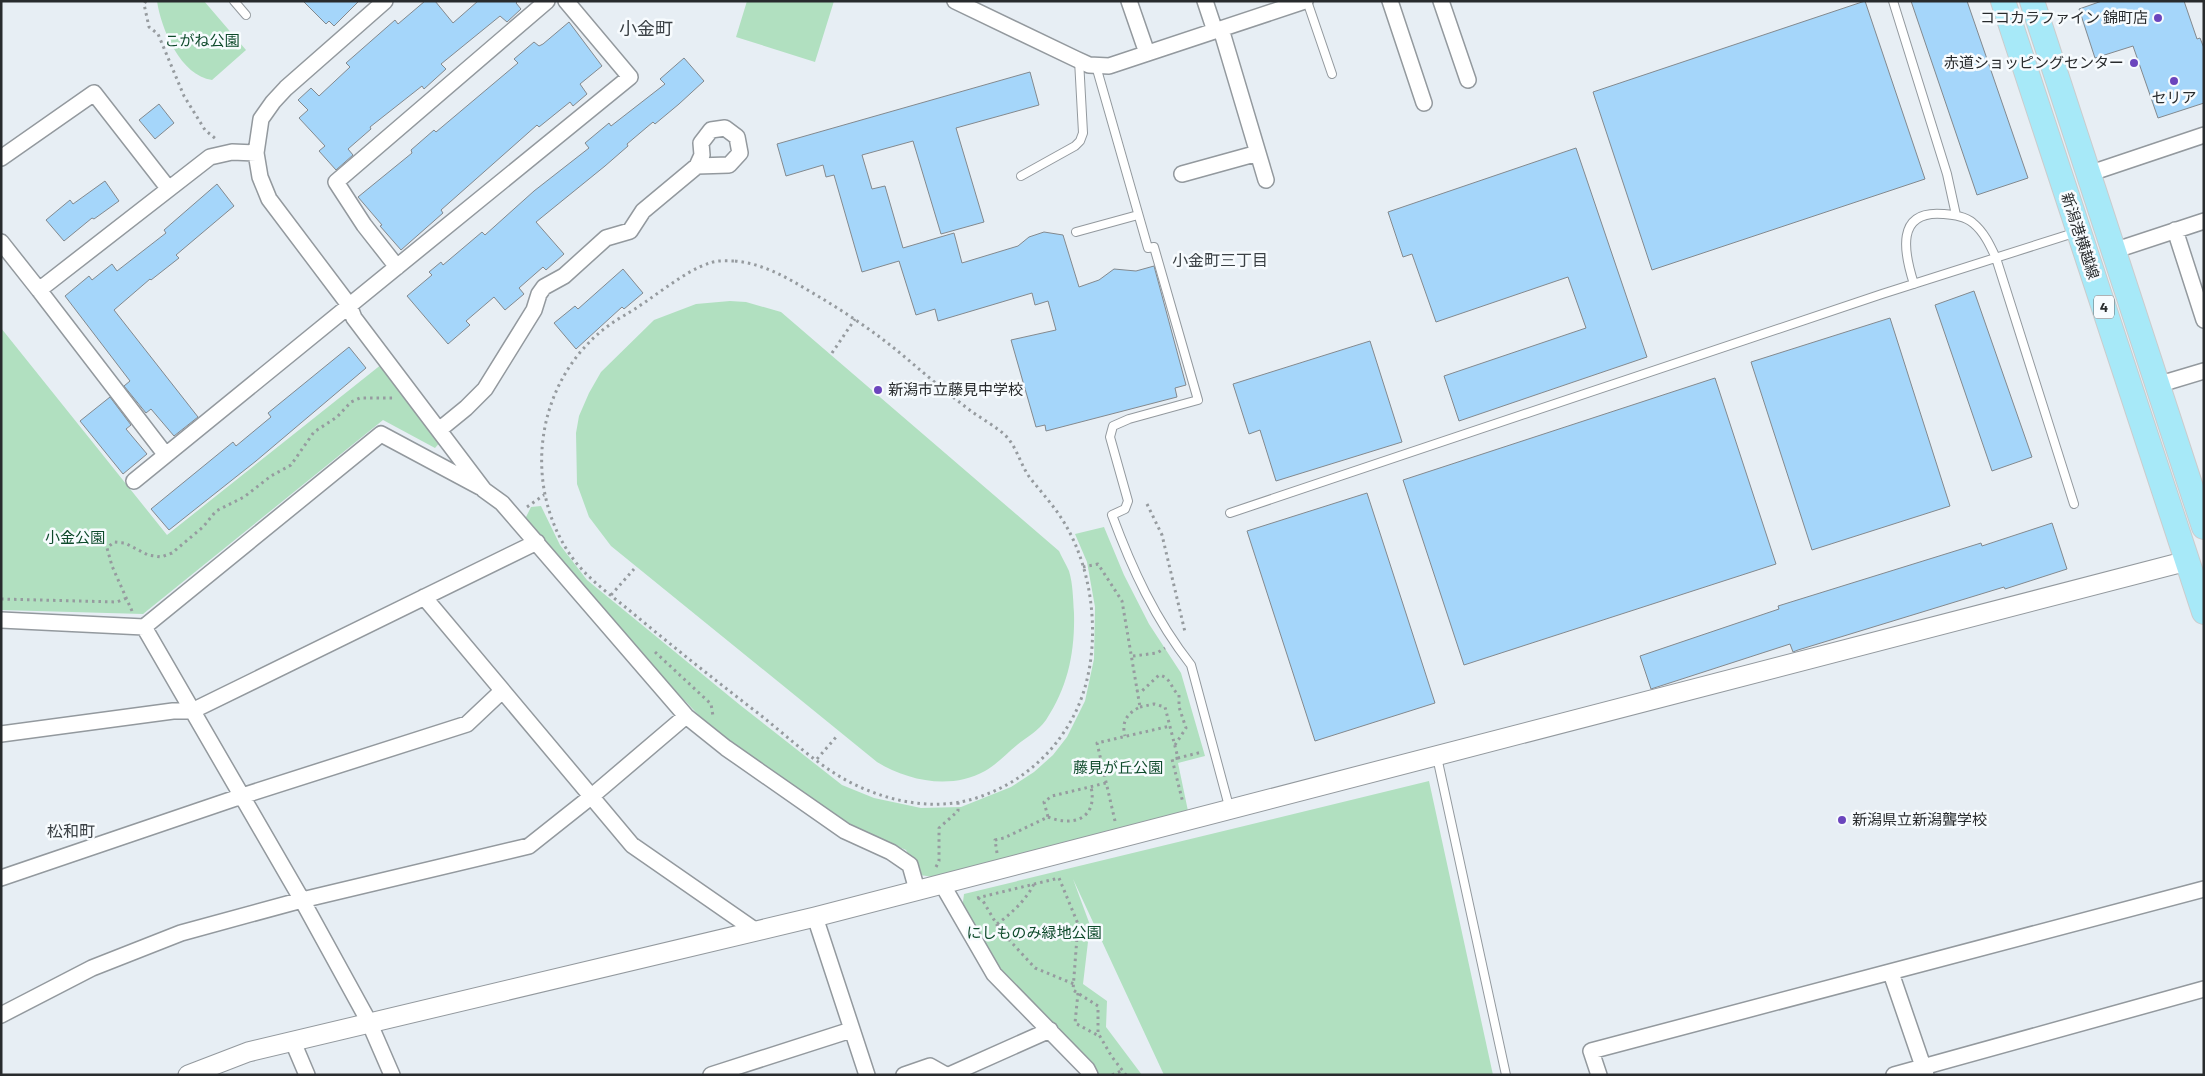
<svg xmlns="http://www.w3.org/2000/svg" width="2205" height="1076" viewBox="0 0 2205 1076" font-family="Barlow,'Noto Sans JP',sans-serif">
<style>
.green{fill:#b1e0c0}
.building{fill:#a5d6fa;stroke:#83898e}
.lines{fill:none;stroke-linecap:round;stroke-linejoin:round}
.service-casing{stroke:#93999e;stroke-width:10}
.minor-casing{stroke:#93999e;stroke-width:18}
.tertiary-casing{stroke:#93999e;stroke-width:21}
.primary-casing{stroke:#cbcccd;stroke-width:26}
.path{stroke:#969b9f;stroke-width:3;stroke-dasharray:2.5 4;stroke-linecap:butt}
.service{stroke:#fff;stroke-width:8}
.minor{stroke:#fff;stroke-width:15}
.tertiary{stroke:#fff;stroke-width:19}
.primary{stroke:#a7e9f8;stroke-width:24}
.poi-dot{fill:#6b45bd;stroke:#f7fbfe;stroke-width:2}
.labels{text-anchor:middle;stroke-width:5;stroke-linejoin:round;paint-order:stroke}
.shield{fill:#f7fbfe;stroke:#66696c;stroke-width:1}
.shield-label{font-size:14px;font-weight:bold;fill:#282b2d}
.poi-label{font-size:15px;fill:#282b2d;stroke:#f7fbfe;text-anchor:end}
.park-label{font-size:15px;fill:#0e4a2b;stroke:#f7fbfe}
.street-label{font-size:15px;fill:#282b2d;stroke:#f7fbfe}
.neighbourhood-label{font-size:16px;fill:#3b4145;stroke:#f7fbfe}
.quarter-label{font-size:18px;fill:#3b4145;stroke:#f7fbfe}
</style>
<rect width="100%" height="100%" fill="#e7eef4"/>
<path class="green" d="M157 1H204L246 50 212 80C181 76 161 29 157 1Z
M747 1H834L815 62 736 37Z
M730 301 746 302 781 312 1059 551C1062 558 1066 564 1069 571 1073 584 1073 599 1074 613 1075 652 1068 687 1046 720 1038 731 1027 737 1017 745 1006 754 997 764 985 771 951 790 908 781 877 762L611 546 589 517 577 484 576 433 579 416 589 393 601 372 654 320 696 304Z
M1 328 167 535 382 364 442 440 435 448 383 420 143 614 1 610Z
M541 506 560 545 587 580 740 705 842 785 874 798 921 808 961 807 1011 787 1034 772 1053 755 1067 737 1085 701 1094 659 1095 607 1087 562 1075 534 1104 527 1124 575 1149 624 1181 673 1205 756 1178 763 1188 811 939 878 920 875 906 850 849 826 709 726 667 682 525 519 531 507Z
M1429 781 1493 1075H1164L1073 879 1090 925 1083 984 1107 1001 1106 1027 1142 1075H1090L994 974 961 917 964 894Z"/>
<path class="building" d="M303 1H359L334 26 329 21 326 24Z
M425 1H435L453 23 478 1H518L516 3 521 9 507 22 500 16 441 64 446 69 424 89 422 86 370 127 371 129 348 149 353 155 336 170 319 151 325 146 299 118 308 110 298 100 311 88 319 96 350 67 346 63 395 20 398 24Z
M1865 1 1925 179 1652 270 1593 92Z
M1911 1H1967L2028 178 1977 195Z
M2102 1H2184L2197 39 2200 38 2204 48V103L2158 118 2133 46 2095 58 2079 9Z
M569 22 602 66 580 84 587 94 573 106 570 102 539 127 537 125 441 210 443 213 401 250 380 226 382 225 358 197 412 153 411 150 434 130 436 132 518 63 514 59 534 42 539 46 543 44Z
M684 58 704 81 679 104 655 124 653 122 627 144 628 146 605 166 536 222 564 254 546 270 543 267 519 288 524 294 505 310 494 297 466 321 470 325 448 344 407 296 432 275 429 272 441 262 443 265 482 232 485 235 534 191 589 148 585 143 609 123 611 126 665 84 660 79Z
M1030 72 1039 105 956 128 984 222 941 234 913 141 862 155 872 189 885 186 903 248 954 233 962 263 1018 246 1029 237 1044 232 1063 235 1079 287 1099 280 1114 269 1136 271 1154 266 1186 385 1175 388 1177 397 1046 431 1045 425 1036 427 1011 340 1056 330 1048 301 1035 305 1032 293 938 321 935 309 916 315 899 261 862 272 834 175 826 177 823 165 786 176 777 144Z
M159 104 174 123 155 139 139 120Z
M1576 148 1647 357 1459 421 1444 376 1586 328 1568 277 1436 322 1412 254 1403 257 1388 212Z
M105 181 119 201 94 219 92 218 64 241 46 220 70 200 73 204Z
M217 184 234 206 176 255 179 258 151 280 150 279 114 310 198 417 174 436 151 409 146 413 124 386 130 381 65 296 89 276 92 280 112 264 117 271 166 233 164 230Z
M623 269 643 293 624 309 622 307 576 349 554 323 575 306 578 309Z
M1974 291 2032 457 1992 471 1935 305Z
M1890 318 1950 506 1812 550 1751 362Z
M1370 341 1402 442 1276 481 1260 430 1249 434 1233 384Z
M349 347 366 368 256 461 169 530 151 509 233 442 236 446 271 417 268 413Z
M1715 378 1776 564 1464 665 1403 480Z
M110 397 131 425 126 429 147 454 123 474 80 421Z
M1367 493 1435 703 1315 741 1247 531Z
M2052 523 2067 569 2005 589 2004 587 1798 650 1793 652 1790 644 1651 689 1640 656 1779 609 1778 606 1981 543 1982 546Z"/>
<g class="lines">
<g class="service-casing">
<path id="service" d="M234 1 246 15
M1307 1 1332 74
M1893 1 1947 174 1956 215
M1096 66 1148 248 1154 247 1198 400 1129 419 1113 426 1110 437 1128 501 1125 509 1112 515C1132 569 1155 619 1191 665L1230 810
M1021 176 1075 146 1080 141 1083 133 1079 60
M1076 232 1138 215
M1914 284C1904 253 1895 210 1943 214 1953 215 1965 216 1973 223 1984 232 1990 245 1996 258L2074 504
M1230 513 1882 294 2077 232
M1437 757 1506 1075"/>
</g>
<g class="minor-casing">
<path id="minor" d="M385 1 286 88 273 102 261 119 256 153 260 177 269 199 349 305 354 318 484 490 502 503 686 716 726 748 845 831 891 852 910 865 917 890
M955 1 1076 59 1089 65 1109 66 1305 1
M1129 1 1147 53
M1205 1 1215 31
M1390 1 1424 103
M1441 1 1468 80
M1221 29 1266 180
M1 158 94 93 168 188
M1182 174 1258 153
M2088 174 2204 135
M2175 230 2204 320
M1 242 39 290
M2113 251 2204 221
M397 267 364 225 336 182 547 1
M2157 385 2204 371
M439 430 466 408 485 389 534 310 539 294 544 287 564 276 606 238 630 231 643 211 697 166 702 155 701 143 711 130 725 128 737 137 740 153 729 165 697 166
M165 454 39 290 210 157 232 152 256 153
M134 481 630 77 566 1
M424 597 632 845 756 931
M1 620 144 627 302 900 369 1022 392 1075
M144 627 381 434 480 487
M1 734 173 711H192L537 542
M1 878 242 796 467 724 502 691
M942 884 994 974 1087 1069 1090 1075
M815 917 867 1075
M1891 973 1926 1075
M1 1015 92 968 181 933 302 900 529 846 592 796 686 716
M293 1042 307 1075
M711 1075 851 1030
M904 1075 930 1066 946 1075
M949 1075 1050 1030
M1599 1075 1591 1051 2204 889
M1894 1075 2204 989"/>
</g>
<g class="tertiary-casing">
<path id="tertiary" d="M188 1075 248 1052 815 917 2187 561"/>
</g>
<g class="primary-casing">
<path id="primary" d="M2003 1 2204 612
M2032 1 2204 527"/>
</g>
<path class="path" d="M146 1 144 4 149 27 158 34 184 96 205 130 216 139
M735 261C764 264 786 277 811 292 847 313 881 336 913 364 932 380 951 396 971 411 982 419 995 426 1005 435 1017 447 1020 464 1030 478 1042 493 1055 507 1065 524 1096 576 1102 654 1077 709 1058 750 1024 781 982 796 942 811 898 804 860 787 823 771 791 739 759 714 715 680 672 646 629 610 608 593 584 576 569 553 517 474 541 362 625 315 650 301 685 270 710 263 717 260 727 261 735 261Z
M832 353 855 319
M1147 504 1162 535 1185 632
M527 507 544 495
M1083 567 1098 564 1122 601 1140 707C1128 713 1121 721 1125 736
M611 595 634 569
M1 599 117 602 127 598
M132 611 112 566 107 548 114 542 125 543 148 555 161 557 172 553 203 527 216 511 244 497 271 476 291 465 314 432 337 417 351 402 360 398H394
M655 652 711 704 713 716
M1133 656 1157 653 1165 648
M1136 691H1142L1159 675C1172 678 1170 688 1179 695V707L1186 728 1175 745
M1140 707 1154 704 1165 707 1178 758 1202 752
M1178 758 1172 759 1183 803
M817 759 837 736
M1048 817C1073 827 1098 819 1091 787
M1115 821 1097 743 1170 726
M997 853 995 840 1004 838 1048 817 1044 802 1052 796 1106 783
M936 867 939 861V828L958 811V802
M977 898 1059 878 1078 924 1073 990 1098 1006V1033L1112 1057 1126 1075
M978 898 983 901 1000 930 1035 968 1074 984
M997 924C1011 914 1026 900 1034 884
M1078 993 1075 1023 1099 1036
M1112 1075 1123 1070"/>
<use href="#service" class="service"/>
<use href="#minor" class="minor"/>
<use href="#tertiary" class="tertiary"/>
<use href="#primary" class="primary"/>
</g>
<g class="poi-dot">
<circle cx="2158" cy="18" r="5"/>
<circle cx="2134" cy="63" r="5"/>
<circle cx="2174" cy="81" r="5"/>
<circle cx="878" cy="390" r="5"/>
<circle cx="1842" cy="820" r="5"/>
</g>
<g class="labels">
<rect class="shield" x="2094" y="295.5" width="20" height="23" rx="4"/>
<g class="shield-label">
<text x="2104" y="312">4</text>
</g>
<g class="poi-label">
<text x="2148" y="23">ココカラファイン 錦町店</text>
<text x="2124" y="68">赤道ショッピングセンター</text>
<text x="2174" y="103" text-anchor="middle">セリア</text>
<text x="888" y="395" text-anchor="start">新潟市立藤見中学校</text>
<text x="1852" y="825" text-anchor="start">新潟県立新潟聾学校</text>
</g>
<g class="park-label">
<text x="202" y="46">こがね公園</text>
<text x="75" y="543">小金公園</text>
<text x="1118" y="773">藤見が丘公園</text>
<text x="1034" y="938">にしものみ緑地公園</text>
</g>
<g class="street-label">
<text transform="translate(2080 236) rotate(72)" y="5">新潟港横越線</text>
</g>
<g class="neighbourhood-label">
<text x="1220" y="266">小金町三丁目</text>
<text x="71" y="837">松和町</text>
</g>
<g class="quarter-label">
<text x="646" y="35">小金町</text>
</g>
</g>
<rect width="2205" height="1076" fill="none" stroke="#282b2d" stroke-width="5"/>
</svg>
